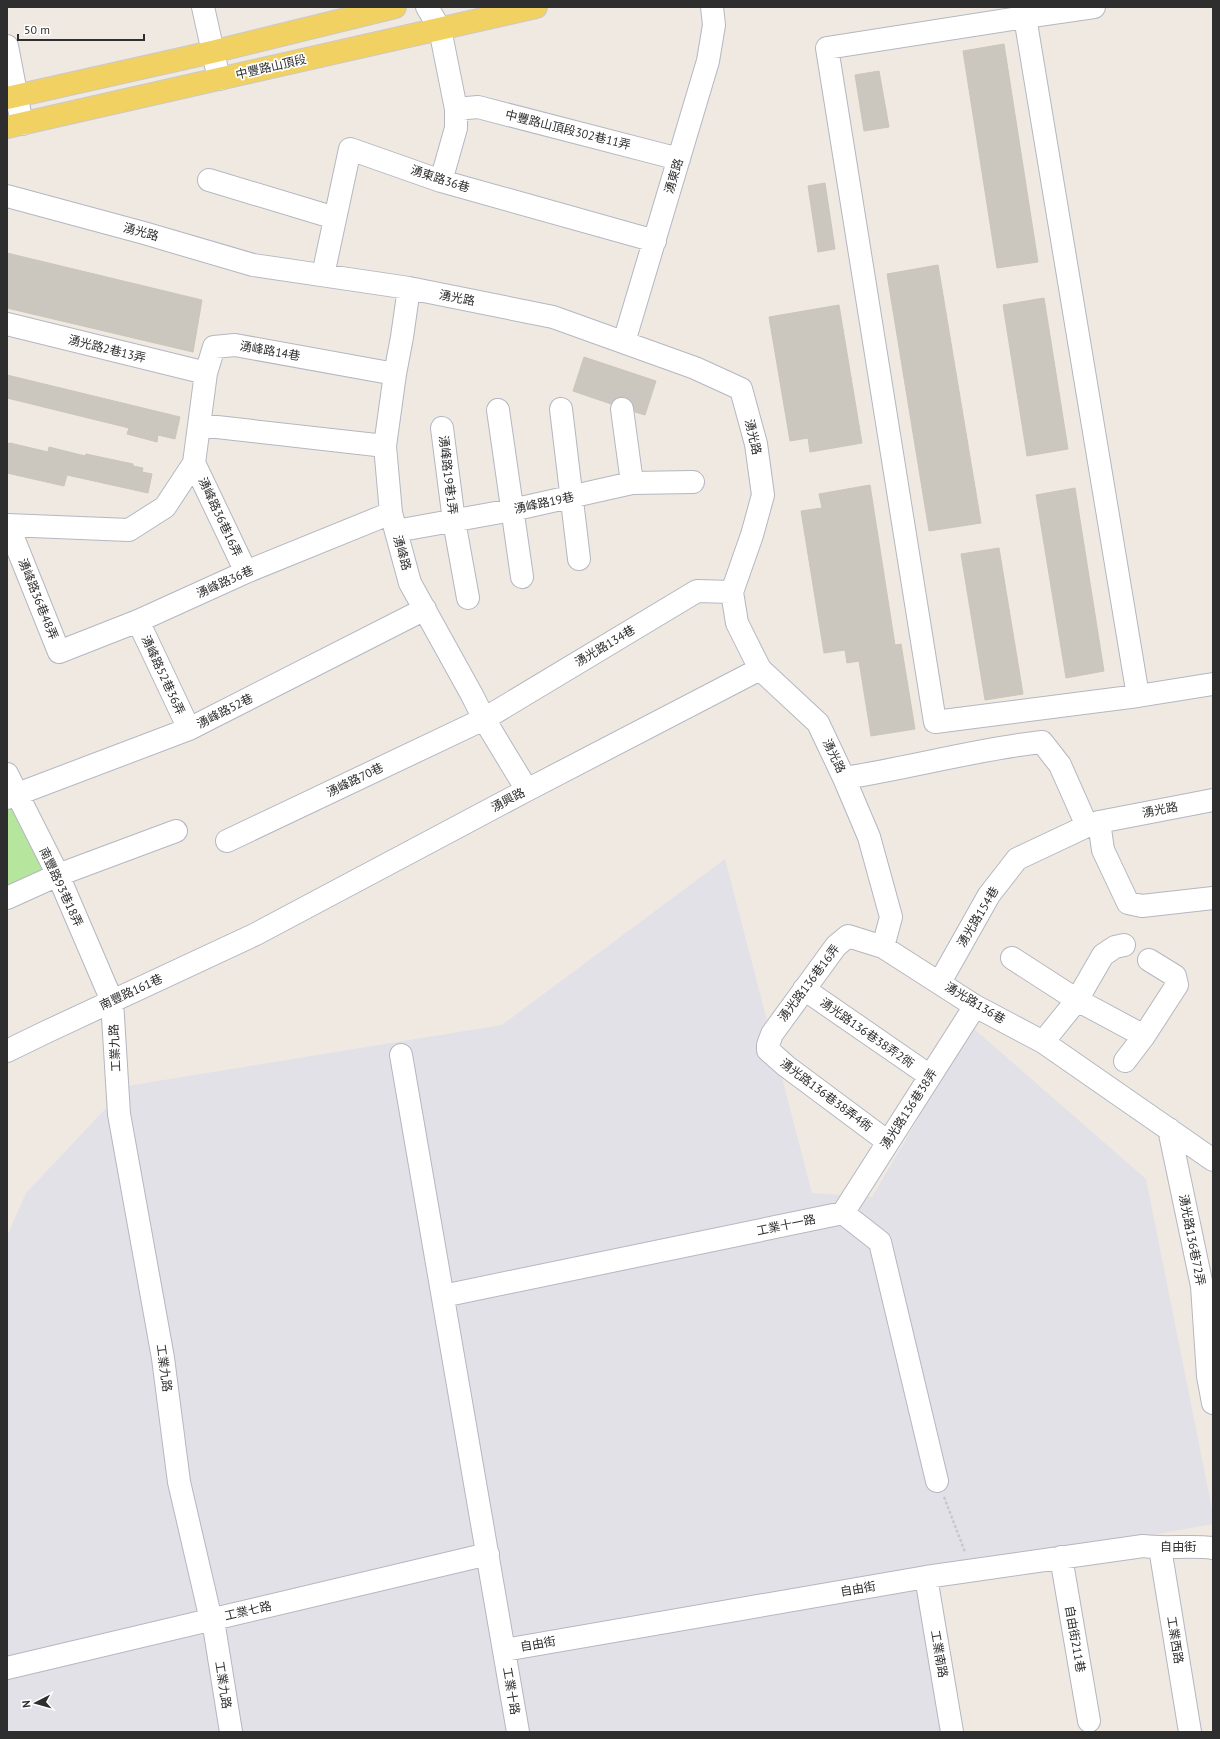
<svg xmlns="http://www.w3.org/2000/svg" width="1220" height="1739" viewBox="0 0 1220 1739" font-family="'PT Sans','Noto Sans TC',sans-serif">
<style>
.industrial{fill:#e3e1e8}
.green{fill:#b6e59e}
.building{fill:#cbc7bf;stroke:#cbc5ba}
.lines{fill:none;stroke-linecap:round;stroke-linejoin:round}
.minor-casing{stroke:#b4b7c1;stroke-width:24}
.major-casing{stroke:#c9c9c9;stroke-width:24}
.path{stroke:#c9c9c9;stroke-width:2.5;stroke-dasharray:3 2;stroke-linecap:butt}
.minor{stroke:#fff;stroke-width:22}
.major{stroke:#f2d163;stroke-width:22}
.labels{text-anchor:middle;stroke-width:3.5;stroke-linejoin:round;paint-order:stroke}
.street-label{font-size:12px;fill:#2e2e2e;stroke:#fff}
</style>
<rect width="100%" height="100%" fill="#efe9e1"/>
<path class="industrial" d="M725 859 812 1193 872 1197 972 1027 1146 1179 1213 1514V1524L931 1575 949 1732H7V1236L26 1193 127 1086 502 1025Z"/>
<path class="green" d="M14 806 46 873 7 889V808Z"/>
<path class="building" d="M1004 44 1038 262 997 268 963 51Z
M879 71 889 127 864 131 855 75Z
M825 183 835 249 818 252 808 186Z
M7 253 202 300 193 352 7 308Z
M938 265 981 523 929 531 887 274Z
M1044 298 1068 449 1027 456 1003 305Z
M839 305 862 443 810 452 808 438 790 441 769 317Z
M584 357 656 381 645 415 635 412 632 402 626 397H620L615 399 611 404 573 391Z
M7 375 180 417 175 439 158 435 157 442 127 434 129 428 7 398Z
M10 443 48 452 49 447 85 456 86 454 133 464V466L143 468 142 472 152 474 148 493 67 475 64 486 7 473V444Z
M870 485 895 645 901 644 915 729 871 736 859 661 847 663 845 650 824 653 801 511 822 508 819 494Z
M1075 488 1104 671 1066 678 1036 495Z
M999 548 1023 694 985 700 961 554Z"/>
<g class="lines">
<g class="minor-casing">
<path id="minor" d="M203 7 219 79
M427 7 440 29 456 109V128L441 181
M1094 7 1025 17 1138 696 1213 684
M1025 17 827 48 935 722 1138 696
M7 46 22 124
M456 109 478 107 679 159
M209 180 335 218
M7 196 144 233 253 265 409 288 553 317 695 368 741 389 756 444 763 495 752 535 732 592 737 623 760 669 818 723 844 778C911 768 976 749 1042 742L1060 765 1087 826 1099 822 1213 800
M323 275 350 149 441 181 655 241
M409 288 402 337 395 374 385 446 391 513 410 583 472 695 484 719 527 790
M7 324 206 373
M624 342 708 61 714 25 712 7
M561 409 579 559
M622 409 632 483
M498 410 522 577
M199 425 385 446
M442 428 454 521 468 598
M194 463 246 572
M7 525 129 530 165 507 194 463 206 373 214 347 235 345 395 374
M8 525 59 652 138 621 246 572 391 513
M396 531 512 510 632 483 693 482
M138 621 189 729
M7 774 58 875 112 1001 119 1114 163 1358 179 1482 211 1620H213L231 1732
M844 778 869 837 891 917 883 947 975 1006 1043 1042 1213 1160
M7 798 189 729 425 609
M1099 822 1103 850 1128 903 1142 906 1213 898
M227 841 484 719 697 591 732 592
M7 898 58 875 176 831
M883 947 848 936 836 946 772 1034 768 1045V1050L786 1066 888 1142
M1012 958 1077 1000 1144 1036
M940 982 989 895 1017 859 1087 826
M804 989 930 1076
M1043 1042 1077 1000 1103 955 1115 947 1124 945
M7 1051 46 1032 256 934 527 790 760 669
M401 1055 518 1732
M1125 1061 1144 1036 1177 985 1175 976 1149 960
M1169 1129 1202 1286 1208 1376 1213 1403
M843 1213 975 1006
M443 1296 843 1213 880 1242 937 1481
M1160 1548 1190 1732
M1061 1557 1089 1721
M926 1577 952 1732
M504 1650 926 1577 1143 1546C1166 1549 1190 1545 1213 1548
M7 1668 488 1554"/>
</g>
<g class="major-casing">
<path id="major" d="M7 98 212 52 395 7
M7 127 536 7"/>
</g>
<path class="path" d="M944 1497 965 1552"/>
<use href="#minor" class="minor"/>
<use href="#major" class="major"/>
</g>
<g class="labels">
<g class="street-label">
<text transform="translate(271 67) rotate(-13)" y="4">中豐路山頂段</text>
<text transform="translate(568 130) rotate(14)" y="4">中豐路山頂段302巷11弄</text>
<text transform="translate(674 176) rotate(-73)" y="4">湧東路</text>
<text transform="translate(440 179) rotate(18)" y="4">湧東路36巷</text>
<text transform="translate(141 232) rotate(15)" y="4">湧光路</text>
<text transform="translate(457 298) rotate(11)" y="4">湧光路</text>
<text transform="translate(107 349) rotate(14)" y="4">湧光路2巷13弄</text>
<text transform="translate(270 351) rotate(10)" y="4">湧峰路14巷</text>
<text transform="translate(753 437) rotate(77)" y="4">湧光路</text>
<text transform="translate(448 475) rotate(83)" y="4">湧峰路19巷1弄</text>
<text transform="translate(544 503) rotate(-12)" y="4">湧峰路19巷</text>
<text transform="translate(220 517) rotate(65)" y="4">湧峰路36巷16弄</text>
<text transform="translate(402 553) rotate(74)" y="4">湧峰路</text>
<text transform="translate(225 582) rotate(-24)" y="4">湧峰路36巷</text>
<text transform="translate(38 599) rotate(68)" y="4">湧峰路36巷48弄</text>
<text transform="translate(605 646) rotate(-31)" y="4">湧光路134巷</text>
<text transform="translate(163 675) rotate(65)" y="4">湧峰路52巷36弄</text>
<text transform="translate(225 711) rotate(-27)" y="4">湧峰路52巷</text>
<text transform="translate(834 756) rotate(64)" y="4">湧光路</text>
<text transform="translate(355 780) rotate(-26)" y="4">湧峰路70巷</text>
<text transform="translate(508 800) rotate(-28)" y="4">湧興路</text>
<text transform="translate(1160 810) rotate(-11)" y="4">湧光路</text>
<text transform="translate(61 887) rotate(65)" y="4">南豐路93巷18弄</text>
<text transform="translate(978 917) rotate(-59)" y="4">湧光路154巷</text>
<text transform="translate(809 983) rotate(-53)" y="4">湧光路136巷16弄</text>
<text transform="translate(131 992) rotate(-25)" y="4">南豐路161巷</text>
<text transform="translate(975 1003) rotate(31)" y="4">湧光路136巷</text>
<text transform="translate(867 1033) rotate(35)" y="4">湧光路136巷38弄2衖</text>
<text transform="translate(115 1048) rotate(-93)" y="4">工業九路</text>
<text transform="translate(826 1095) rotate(37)" y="4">湧光路136巷38弄4衖</text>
<text transform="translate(909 1109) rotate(-57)" y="4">湧光路136巷38弄</text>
<text transform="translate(786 1225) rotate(-12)" y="4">工業十一路</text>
<text transform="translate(1192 1240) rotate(79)" y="4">湧光路136巷72弄</text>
<text transform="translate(164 1368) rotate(82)" y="4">工業九路</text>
<text x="1178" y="1551">自由街</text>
<text transform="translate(858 1589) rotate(-10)" y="4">自由街</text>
<text transform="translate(248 1611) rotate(-13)" y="4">工業七路</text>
<text transform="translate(1075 1639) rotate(80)" y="4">自由街211巷</text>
<text transform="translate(1175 1640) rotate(81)" y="4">工業西路</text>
<text transform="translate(538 1644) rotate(-10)" y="4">自由街</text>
<text transform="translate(939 1654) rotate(80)" y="4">工業南路</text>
<text transform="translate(223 1685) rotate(81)" y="4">工業九路</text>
<text transform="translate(511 1691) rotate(80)" y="4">工業十路</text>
</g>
</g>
<rect width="1220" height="1739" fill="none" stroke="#2e2e2e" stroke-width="16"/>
<g transform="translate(36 1703) rotate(264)" stroke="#ffffff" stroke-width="3" paint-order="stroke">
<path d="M0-3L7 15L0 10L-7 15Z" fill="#2e2e2e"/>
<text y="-6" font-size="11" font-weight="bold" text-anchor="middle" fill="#2e2e2e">N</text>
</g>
<path d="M18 34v6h126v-6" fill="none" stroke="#2e2e2e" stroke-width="2"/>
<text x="24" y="34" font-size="12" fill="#2e2e2e" stroke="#ffffff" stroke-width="3" paint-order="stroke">50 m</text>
</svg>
